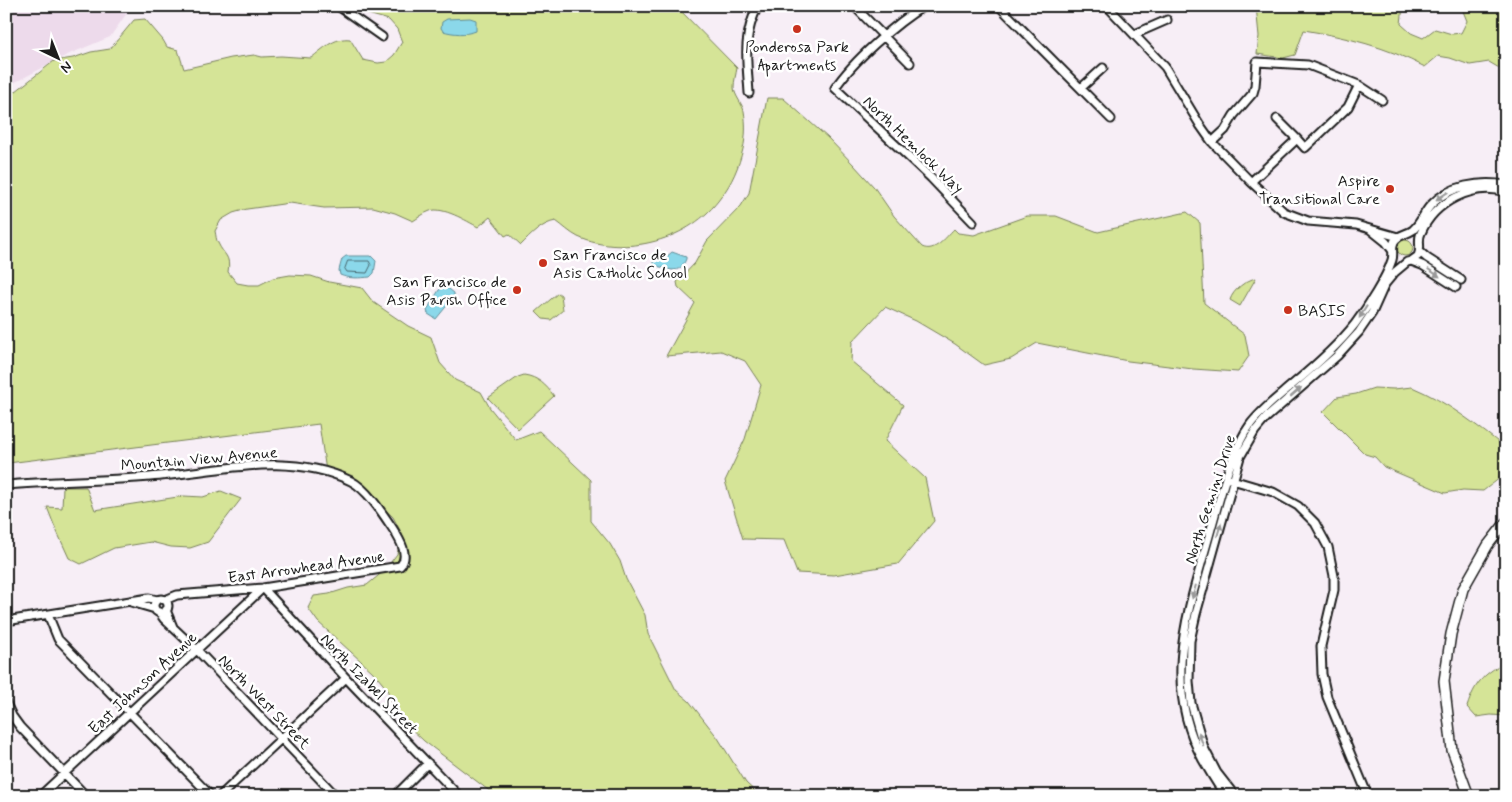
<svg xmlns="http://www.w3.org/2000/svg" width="1512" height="802" viewBox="0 0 1512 802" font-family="Mynerve,sans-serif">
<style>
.built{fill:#eddaeb}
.green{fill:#d5e497;stroke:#78805a}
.water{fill:#8bd8ea;stroke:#5f8d98}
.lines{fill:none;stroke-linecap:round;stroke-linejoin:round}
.shore{stroke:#48676e;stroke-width:1}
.minor-casing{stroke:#1c1c1c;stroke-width:11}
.major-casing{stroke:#1c1c1c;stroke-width:12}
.minor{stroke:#fff;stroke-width:7}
.major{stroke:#fff;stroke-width:9}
.oneway{fill:#999}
.poi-dot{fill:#c8321e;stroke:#fff;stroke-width:2}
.labels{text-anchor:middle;stroke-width:5;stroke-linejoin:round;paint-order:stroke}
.poi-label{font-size:16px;fill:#1c1c1c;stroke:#fff;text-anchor:end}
.street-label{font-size:16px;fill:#1c1c1c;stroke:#fff}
</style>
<rect width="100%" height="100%" fill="#f7eef6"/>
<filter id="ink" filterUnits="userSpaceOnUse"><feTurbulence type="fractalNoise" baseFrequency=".02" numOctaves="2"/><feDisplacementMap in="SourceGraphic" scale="10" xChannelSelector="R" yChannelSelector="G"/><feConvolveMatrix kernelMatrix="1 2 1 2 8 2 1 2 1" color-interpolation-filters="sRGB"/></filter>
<g filter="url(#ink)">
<path class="built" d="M6 6H132L110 37 67 55 6 87Z"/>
<path class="green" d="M358 6H676L737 68C736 74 734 81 734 87 734 95 742 103 744 111 746 123 746 137 743 149 739 166 732 183 721 197 691 240 625 258 578 237 570 233 563 226 556 221 542 223 531 235 521 245L509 234 505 236 490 217 478 227C467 221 442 206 430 211 424 213 418 218 413 221L395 213 373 207 324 208 290 203 247 209 233 213 221 220 215 231C216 235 216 240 218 243 224 256 231 255 228 272L237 283 248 285H259L273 278 290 275 311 276 329 282 362 288 373 302 386 311 408 326 431 337 440 363 455 380 481 392 490 408 516 440 539 431 591 480V521L610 544 620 561 626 579 645 615 648 634 676 690 689 701 718 738 746 783 760 796H496L424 741 406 724 393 707 387 689 373 672 318 622 308 608 314 596 329 594 348 588 367 585 384 571 397 554 402 534 393 517 375 500 326 471 319 424 8 463 6 462V99L54 61 73 58 91 52 110 49 134 20 145 19 163 40 167 47 178 50 184 69 231 58 254 55 262 57 281 56 311 58C323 49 334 37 350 39L363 60 378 63 386 62 394 55 402 42 397 29 389 20 368 14Z
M1256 6H1403L1401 24 1411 33 1423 38 1435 29 1452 34 1461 33 1467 21 1461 6H1506V72L1489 62 1470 65 1450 58 1438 56 1425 67C1387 47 1346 37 1304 30L1295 55 1283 58 1257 54 1259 36Z
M767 98H783L828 138 854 165 874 187 894 216 922 247C935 253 945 238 954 229L958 233 974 235 1027 216H1056L1098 232 1187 212 1200 223 1204 303 1245 335 1249 356 1238 372 1193 369 1128 361 1037 343 1011 359 984 365 955 344 916 321 885 307 852 342 851 361 903 405 885 441 925 478 934 521 898 564 834 575 797 573 784 540 743 539 725 481 745 439 761 385 745 361 721 351 666 356 695 303 678 287 677 282 695 263 707 241 741 206 749 193Z
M1397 248a8 8 0 1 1 16 0a8 8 0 1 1-16 0Z
M1256 278 1240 306 1230 300C1233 290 1246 280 1256 278Z
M558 293 561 295 563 310 551 320 543 319 536 312Z
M524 375C538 377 546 385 554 396L518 429 488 398 518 377Z
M1412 387C1448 402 1476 425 1506 448 1506 477 1505 474 1483 491L1463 490 1445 493 1384 467 1375 457 1365 454 1323 412 1337 397 1356 394 1374 388 1394 389Z
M63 487H86L95 510 184 496 203 497 221 491 241 499 208 542 190 548 171 547 151 542 114 548 81 564 69 558 54 525 47 507 62 508Z
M1503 663 1506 664V716L1491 715 1476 717 1467 707C1475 683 1482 676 1503 663Z"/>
<path class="water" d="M470 18 476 20V31C466 35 453 34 443 31L441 28 442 22 447 19Z
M672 252 686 257V259C679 276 669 269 654 265L653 262 665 258Z
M346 256H371L376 261 374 273 370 277C360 278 349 279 340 275L339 270 342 259Z
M445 286 454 293V297L436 319 428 314 427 310 439 290Z"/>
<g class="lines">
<path class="shore" d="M348 261H369L371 265 367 273 347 272 345 269Z"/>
<g class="minor-casing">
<path id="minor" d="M338 6 382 37
M854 6 910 63
M924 6C896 23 853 61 835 88L931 178 973 222
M999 6 1111 119
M1107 6 1165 67 1200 125 1212 142 1251 182 1284 212 1308 221 1356 225 1398 237
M1135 34 1167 20
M1081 88 1103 68
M749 93C747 60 742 37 758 6
M1277 119 1297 139
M1212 142 1225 130 1234 115 1253 93 1255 86 1257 62 1308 65 1359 85 1382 100
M1251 182 1297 139 1305 148 1348 107 1359 85
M1371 230 1386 242 1392 250
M1420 252 1427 258 1461 280
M1411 261 1422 265 1456 287
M1229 479 1273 492 1298 506 1315 523 1328 547 1334 576V590L1321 646 1322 674 1327 697 1368 796
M6 485C54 481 102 481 150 477 218 472 286 450 351 481 367 489 383 514 393 529 400 540 410 556 400 566L263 588 177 595 165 600
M263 588 346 678 459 796
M154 606a7 7 0 1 1 14 0a7 7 0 1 1-14 0Z
M131 602 155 609
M166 610 173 627
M159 612 164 619 197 650 336 796
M49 617 58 639 211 796
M6 621 149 598 157 600
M6 703 12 716 20 727 86 796
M40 796 263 588
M220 796 346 678
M395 796 428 763
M1226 796C1217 785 1210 772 1203 760 1160 681 1189 609 1211 529 1220 498 1231 451 1250 425 1261 410 1277 398 1292 385 1315 366 1337 347 1355 324 1367 308 1386 279 1392 260 1394 254 1391 248 1394 242 1398 234 1406 235 1413 230 1421 223 1424 212 1431 205 1449 185 1480 181 1506 185
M1235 796 1217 773 1204 748 1191 703 1189 681 1190 641 1196 614 1240 457 1255 431 1266 418 1338 355 1359 332 1372 313 1385 284 1395 272 1407 262 1411 261 1418 256C1422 248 1417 240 1421 233 1434 202 1473 182 1506 192"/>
</g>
<g class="major-casing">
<path id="major" d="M1469 796 1452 750 1444 681 1451 634 1463 589 1488 545 1506 522"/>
</g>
<use href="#minor" class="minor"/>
<use href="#major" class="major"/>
</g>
<defs><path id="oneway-solid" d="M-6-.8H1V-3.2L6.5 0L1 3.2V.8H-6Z" transform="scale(1.25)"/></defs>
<g class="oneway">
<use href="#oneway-solid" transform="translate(1442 196) rotate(147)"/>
<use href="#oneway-solid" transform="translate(1434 273) rotate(33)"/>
<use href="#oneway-solid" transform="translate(1363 312) rotate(122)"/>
<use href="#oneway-solid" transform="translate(1296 392) rotate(-41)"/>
<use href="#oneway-solid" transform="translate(1219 530) rotate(-74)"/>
<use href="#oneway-solid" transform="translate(1194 592) rotate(105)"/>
<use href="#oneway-solid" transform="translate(1201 739) rotate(-109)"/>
</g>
</g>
<g class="poi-dot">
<circle cx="797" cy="29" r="5"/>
<circle cx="1390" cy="189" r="5"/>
<circle cx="543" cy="263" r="5"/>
<circle cx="517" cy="290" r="5"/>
<circle cx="1288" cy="310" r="5"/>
</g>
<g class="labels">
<g class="poi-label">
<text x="797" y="52" text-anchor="middle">Ponderosa Park<tspan x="797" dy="18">Apartments</tspan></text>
<text x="1380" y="186">Aspire<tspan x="1380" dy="18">Transitional Care</tspan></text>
<text x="553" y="260" text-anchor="start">San Francisco de<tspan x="553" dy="18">Asis Catholic School</tspan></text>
<text x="507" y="287">San Francisco de<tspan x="507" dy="18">Asis Parish Office</tspan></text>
<text x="1298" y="316" text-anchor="start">BASIS</text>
</g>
<g class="street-label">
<text transform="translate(914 144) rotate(44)" y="6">North Hemlock Way</text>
<text transform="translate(199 458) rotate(-5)" y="6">Mountain View Avenue</text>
<text transform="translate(1209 499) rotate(-72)" y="6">North Gemini Drive</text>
<text transform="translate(306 566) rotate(-8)" y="6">East Arrowhead Avenue</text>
<text transform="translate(142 682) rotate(-43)" y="6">East Johnson Avenue</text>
<text transform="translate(370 683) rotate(46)" y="6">North Izabel Street</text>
<text transform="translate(265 701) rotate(46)" y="6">North West Street</text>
</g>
</g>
<rect width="1512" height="802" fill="none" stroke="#fff" stroke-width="25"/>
<rect x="12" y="12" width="1487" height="777" fill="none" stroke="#1c1c1c" stroke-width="2" filter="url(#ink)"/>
<g transform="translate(58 58) rotate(137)" stroke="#ffffff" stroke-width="4" paint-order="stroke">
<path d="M0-4L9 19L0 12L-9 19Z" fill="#1c1c1c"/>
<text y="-8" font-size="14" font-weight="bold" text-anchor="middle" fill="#1c1c1c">N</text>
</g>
</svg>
